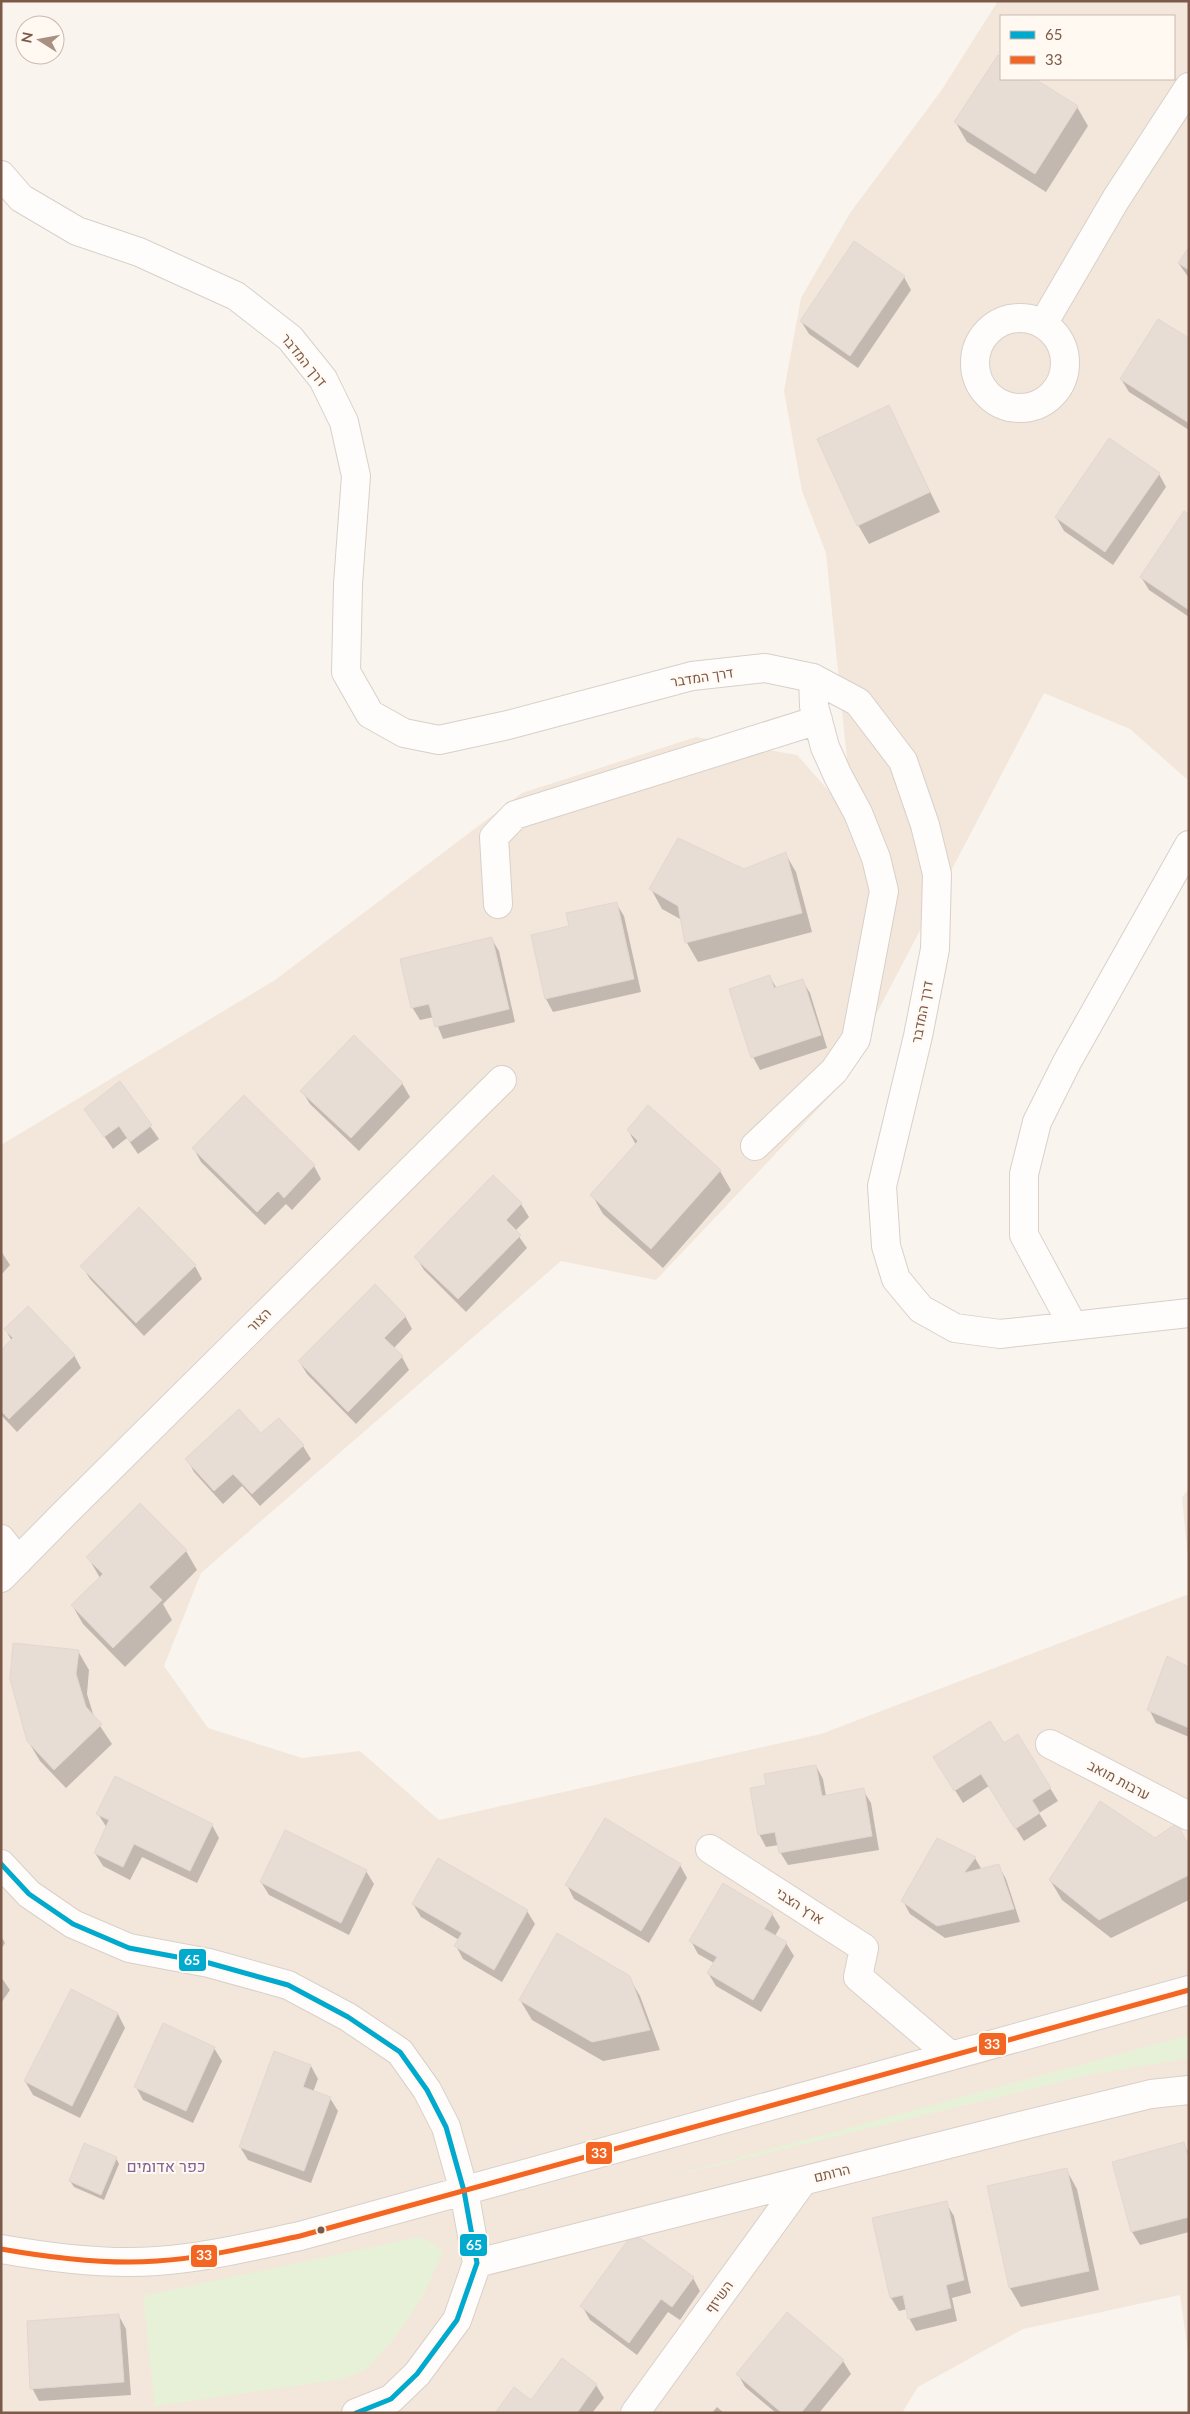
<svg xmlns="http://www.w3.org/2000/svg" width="1190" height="2414" viewBox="0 0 1190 2414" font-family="Lato,Heebo,sans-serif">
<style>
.residential{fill:#f3e7db;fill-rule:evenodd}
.green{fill:#e7f1d8}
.shadow{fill:#0003}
.building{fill:#e7ddd5;stroke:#e3d7d0}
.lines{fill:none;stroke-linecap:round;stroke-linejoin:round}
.minor-casing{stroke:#d8d0c9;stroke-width:30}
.minor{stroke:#fefdfc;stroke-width:28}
.bus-1-casing{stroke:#fff9f2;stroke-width:9}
.bus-2-casing{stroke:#fff9f2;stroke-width:9}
.bus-1{stroke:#00a9ce;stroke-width:5}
.bus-2{stroke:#f26522;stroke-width:5}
.bus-dot{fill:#7c5a4a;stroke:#fff9f2;stroke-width:2}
.labels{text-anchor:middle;stroke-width:4;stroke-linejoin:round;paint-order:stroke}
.street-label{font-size:14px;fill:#7c5a4a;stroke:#fff9f2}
.quarter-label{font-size:16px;fill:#836298;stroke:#fff9f2}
.line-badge{stroke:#fff9f2;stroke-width:2}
.badge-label{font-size:14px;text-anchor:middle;font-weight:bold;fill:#fff}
</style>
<rect width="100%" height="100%" fill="#faf4ee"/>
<path class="residential" d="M998 1H1189V781L1130 729 1044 693 881 1005 834 1092 656 1280 561 1261 201 1573 164 1666 208 1728 302 1758 360 1751 439 1820 821 1734 1189 1594V2359L1180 2295 1023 2329 918 2387 902 2413H1V1145L275 980 522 793 696 737 797 755 853 818 826 553 802 491 784 391 801 298 850 213 941 91ZM1001 16H1174V79H1001Z
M1189 1489V1570L1182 1497Z"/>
<path class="green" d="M1189 2035V2058L1093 2074 657 2180Z
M420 2237 433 2243 443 2252 422 2298 396 2336 368 2368 343 2379 155 2406 143 2296Z"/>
<path class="shadow" d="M998 57 1001 59V79H1033L1077 107 1088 126 1046 192 967 142 956 123Z
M1189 249V278L1179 264Z
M904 277 911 290 858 368 809 334 801 321Z
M1189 340V430L1129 392 1121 379Z
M889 407 940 512 869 544 858 525Z
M1159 474 1166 487 1113 565 1064 531 1056 517Z
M1189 516V617L1149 590 1141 577Z
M785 853 796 872 812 932 698 962 687 943 682 920 662 909 651 889 744 870Z
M616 903 624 916 641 992 553 1012 546 999 570 927Z
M491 938 499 951 515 1022 443 1039 434 1017 420 1020 412 1007Z
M770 977 777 989 802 980 810 993 827 1048 760 1070 753 1057Z
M120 1083 159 1139 138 1154 127 1138 113 1149 85 1109Z
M402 1083 410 1097 359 1151 310 1104 302 1091Z
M649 1107 720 1171 731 1190 663 1268 603 1214 592 1195 636 1145 628 1130Z
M194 1149 314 1166 321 1179 292 1210 286 1204 265 1225 201 1162Z
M493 1177 521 1204 529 1217 515 1231 527 1248 466 1312 424 1270 416 1257Z
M1 1251 10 1265 1 1275Z
M82 1266H195L202 1279 144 1336 90 1279Z
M405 1316 412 1329 393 1349 402 1357 409 1370 356 1424 307 1374 299 1361Z
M5 1329 74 1355 81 1368 17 1432 1 1415V1351L12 1341Z
M279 1419 303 1446 311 1459 260 1506 242 1486 223 1504 194 1472 187 1459 261 1435Z
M186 1551 197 1570 163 1604 172 1620 125 1667 83 1624 72 1605 100 1578 88 1557Z
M78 1651 89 1670 87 1694 94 1717 112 1744 66 1788 40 1761 28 1741Z
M1189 1668V1737L1156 1723 1149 1709Z
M1003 1745 1050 1788 1058 1801 1039 1813 1047 1826 1024 1841 989 1786 963 1803 943 1771Z
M816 1766 823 1779 826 1796 863 1790 871 1803 879 1850 788 1865 780 1852 779 1845 766 1847 759 1834 767 1786Z
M98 1814 212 1825 219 1838 197 1883 142 1857 130 1880 103 1866 95 1853 107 1828Z
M1155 1839 1189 1846V1900L1111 1938 1062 1900 1050 1880Z
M975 1858 982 1870 998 1865 1006 1879 1020 1922 945 1938 910 1914 903 1901Z
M680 1865 687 1878 649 1943 574 1899 567 1885Z
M366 1871 374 1884 349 1935 269 1895 261 1882Z
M413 1904 527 1911 535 1924 502 1982 463 1959 456 1946 459 1940 421 1917Z
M772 1914 780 1927 775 1936 786 1943 794 1956 761 2012 716 1986 708 1973 714 1963 698 1954 691 1941Z
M1 1936 5 1943 1 1949Z
M1 1977 10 1990 1 2003Z
M629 1977 640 1996 660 2050 603 2061 532 2020 520 2000Z
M71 1991 118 2014 125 2028 80 2118 33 2095 25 2081Z
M214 2048 222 2061 193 2123 143 2100 136 2087Z
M311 2066 318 2079 313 2092 330 2098 338 2111 311 2183 248 2160 240 2147Z
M1183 2144 1189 2153V2232L1140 2245 1132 2232 1114 2163Z
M116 2158 119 2164 104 2200 74 2187 70 2181Z
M1066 2169 1077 2189 1099 2290 1021 2307 1010 2288Z
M946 2203 954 2216 971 2293 952 2298 957 2321 916 2331 909 2318 907 2309 899 2311 891 2298 873 2219Z
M693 2278 700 2291 680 2320 668 2312 637 2355 590 2320 582 2306Z
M119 2316 126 2329 131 2395 39 2401 32 2388Z
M843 2361 851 2374 819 2413H776L745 2387 738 2374Z
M596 2385 604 2398 592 2413H497Z
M717 2407 724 2413H712Z"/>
<path class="building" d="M998 55 1001 57V79H1035L1078 106 1035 174 954 122Z
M854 241 905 276 850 356 800 321Z
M1189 247V270L1178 263Z
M1158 319 1189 338V423L1120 379Z
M889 405 930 492 857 526 817 439Z
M1109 438 1160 473 1105 552 1055 517Z
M1184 511 1189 514V610L1140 577Z
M678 838 744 869 786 852 802 913 685 943 678 906 649 889Z
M617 902 634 979 545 999 531 935 569 926 566 913Z
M492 937 509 1009 435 1027 429 1004 411 1008 400 959Z
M770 975 774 988 803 979 821 1035 751 1058 729 989Z
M354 1035 403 1083 351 1138 300 1091Z
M120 1081 152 1125 130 1142 119 1126 104 1137 84 1109Z
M244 1095 315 1165 284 1198 278 1191 257 1212 192 1148Z
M648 1105 721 1170 651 1249 590 1195 638 1141 627 1130Z
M493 1175 522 1203 506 1220 521 1235 458 1299 414 1257Z
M139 1207 196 1265 136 1323 80 1266Z
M375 1284 406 1316 384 1338 403 1356 348 1412 298 1361Z
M28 1306 75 1355 9 1419 1 1411V1350L13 1338 4 1329Z
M239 1409 261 1433 279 1418 304 1445 252 1494 233 1474 214 1491 185 1459Z
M140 1503 187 1550 149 1587 162 1600 113 1648 71 1605 103 1574 86 1557Z
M13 1643 79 1650 76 1674 86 1707 102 1724 54 1770 27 1741 10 1679Z
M1167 1656 1189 1667V1728L1147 1710Z
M990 1721 1004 1743 1018 1734 1051 1788 1032 1800 1040 1813 1015 1829 981 1774 954 1791 933 1757Z
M816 1765 822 1796 864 1788 872 1836 779 1853 775 1832 758 1835 750 1788 766 1785 764 1774Z
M115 1776 213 1824 190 1871 134 1844 123 1867 94 1853 109 1820 96 1814Z
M1100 1801 1155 1838 1177 1823 1189 1846V1875L1099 1920 1049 1880Z
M605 1818 681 1864 641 1931 565 1885Z
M285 1830 367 1870 341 1923 260 1882Z
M937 1838 976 1857 964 1873 999 1864 1014 1909 937 1926 901 1901Z
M438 1858 528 1910 494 1970 454 1946 462 1933 412 1904Z
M723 1883 773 1913 764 1929 787 1942 753 2000 707 1973 717 1957 689 1941Z
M557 1933 630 1976 650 2030 592 2042 519 2000Z
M71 1989 118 2013 72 2106 24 2081Z
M163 2023 215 2047 186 2111 134 2087Z
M274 2051 311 2065 303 2087 331 2097 304 2171 239 2147Z
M1184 2142 1189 2160V2217L1131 2232 1112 2162Z
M84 2143 117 2157 101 2195 69 2181Z
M1067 2168 1089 2271 1009 2288 987 2186Z
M947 2201 964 2280 946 2285 951 2308 908 2319 903 2295 890 2298 872 2218Z
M633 2233 694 2277 672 2307 661 2299 629 2343 580 2306Z
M787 2312 844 2360 801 2413H782L736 2374Z
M119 2314 124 2382 30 2389 27 2321Z
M562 2358 597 2384 577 2413H495L514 2387 531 2400Z"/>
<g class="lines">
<g class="minor-casing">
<path id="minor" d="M1 175 21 198 77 231 139 252 236 296 290 338 323 379 344 422 356 476 348 584 346 672 370 714 404 733 439 740 508 725 692 676 765 668 813 678 858 702 903 761 925 825 937 874 935 949 918 1036 882 1186 886 1246 896 1279 921 1309 955 1328 1000 1334 1189 1313
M975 363a45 45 0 1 1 90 0a45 45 0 1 1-90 0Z
M1043 324 1116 199 1189 87
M498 904 494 837 515 815 818 720
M755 1146 834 1071 856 1039 884 891 876 858 858 813 838 776 825 747 814 706 813 678
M1073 1326 1024 1235V1174L1037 1122 1067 1062 1189 845
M1 1539 18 1561
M1 1578 64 1514 502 1080
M1050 1744 1189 1816
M710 1849 864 1948 858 1977 951 2056
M1 1864 29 1894 73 1924 129 1948 209 1963 288 1985 348 2017 400 2052 427 2090 446 2127 464 2191 477 2263 457 2320 417 2374 391 2399 356 2413
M1 2249C52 2258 106 2265 157 2261 205 2258 253 2246 300 2236L1189 1990
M477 2263 1020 2126 1151 2094 1189 2090
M635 2413 803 2181"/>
</g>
<use href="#minor" class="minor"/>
<g class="bus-1-casing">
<path id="bus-1" d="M1 1864 29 1894 73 1924 129 1948 209 1963 288 1985 348 2017 400 2052 427 2090 446 2127 464 2191 477 2263 457 2320 417 2374 391 2399 356 2413"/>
</g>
<g class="bus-2-casing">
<path id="bus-2" d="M1 2249C52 2258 106 2265 157 2261 205 2258 253 2246 300 2236L1189 1990"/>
</g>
<use href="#bus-1" class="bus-1"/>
<use href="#bus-2" class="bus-2"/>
</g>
<circle class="bus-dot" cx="321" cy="2230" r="4.5"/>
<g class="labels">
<g class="street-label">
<text transform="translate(304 360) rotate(51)" y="5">דרך המדבר</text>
<text transform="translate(702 677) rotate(-9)" y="5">דרך המדבר</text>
<text transform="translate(922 1012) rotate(-79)" y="5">דרך המדבר</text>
<text transform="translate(259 1320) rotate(-45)" y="5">הצור</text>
<text transform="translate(1119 1780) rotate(28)" y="5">ערבות מואב</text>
<text transform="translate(800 1906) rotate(33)" y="5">ארץ הצבי</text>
<text transform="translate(832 2173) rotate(-14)" y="5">הרותם</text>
<text transform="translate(719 2297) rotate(-54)" y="5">השיזף</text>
</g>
<g class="quarter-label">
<text x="166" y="2172">כפר אדומים</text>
</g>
</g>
<g class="line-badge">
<rect x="178" y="1948" width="29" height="24" rx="5" fill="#00a9ce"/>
<rect x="978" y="2032" width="29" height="24" rx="5" fill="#f26522"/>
<rect x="585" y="2141" width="28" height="24" rx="5" fill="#f26522"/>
<rect x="459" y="2233" width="29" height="24" rx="5" fill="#00a9ce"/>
<rect x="190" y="2244" width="28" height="24" rx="5" fill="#f26522"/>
</g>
<g class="badge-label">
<text x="192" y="1965">65</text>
<text x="992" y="2049">33</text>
<text x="599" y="2158">33</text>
<text x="474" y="2250">65</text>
<text x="204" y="2260">33</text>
</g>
<rect width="1190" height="2414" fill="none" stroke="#7c5a4a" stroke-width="5"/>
<rect x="1000" y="15" width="175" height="65" fill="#fff9f2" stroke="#cbb9af"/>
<rect x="1010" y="31" width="25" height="8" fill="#00a9ce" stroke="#cbb9af"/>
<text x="1045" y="40" font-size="15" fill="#7c5a4a">65</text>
<rect x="1010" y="56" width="25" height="8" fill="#f26522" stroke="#cbb9af"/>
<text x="1045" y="65" font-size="15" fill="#7c5a4a">33</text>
<g transform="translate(40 40) rotate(281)"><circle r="24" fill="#fff9f2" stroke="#cbb9af"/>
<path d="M0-4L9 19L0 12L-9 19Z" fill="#a89083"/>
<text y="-8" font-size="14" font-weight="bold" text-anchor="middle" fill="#7c5a4a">N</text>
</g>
</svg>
